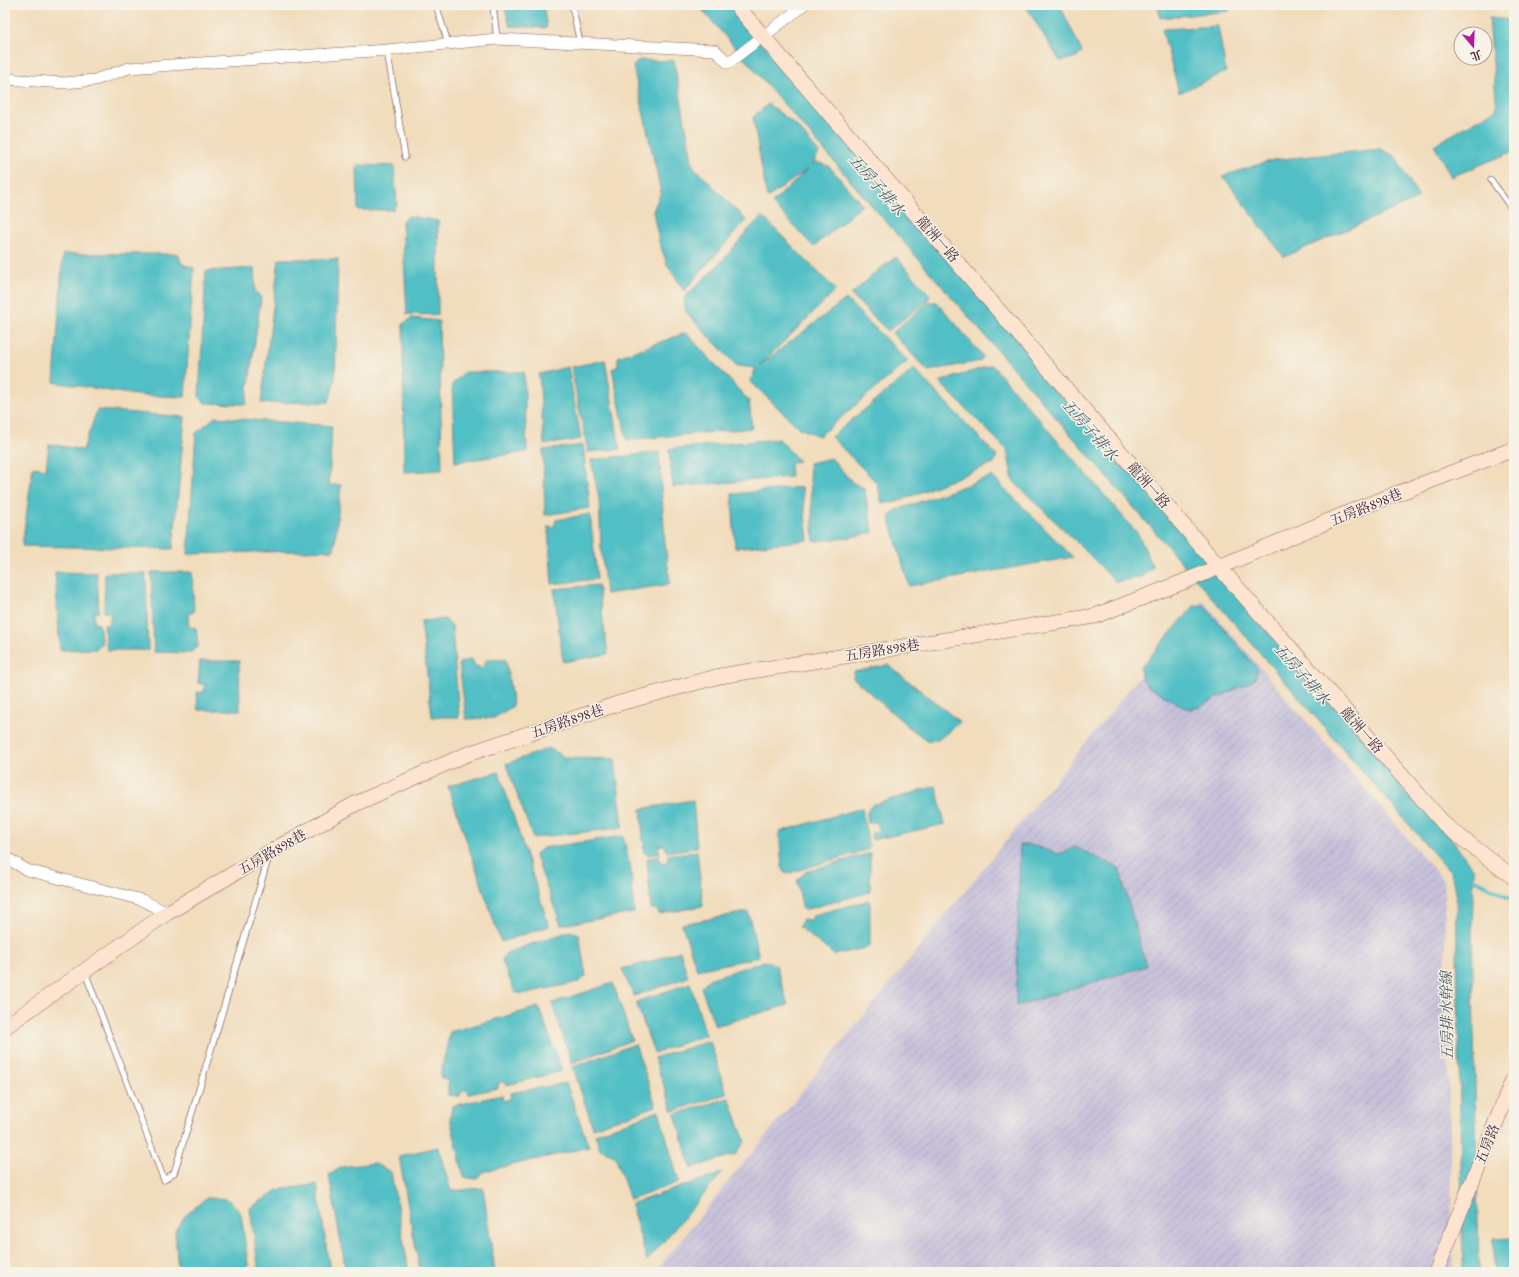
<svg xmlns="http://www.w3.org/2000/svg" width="1519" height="1277" viewBox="0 0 1519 1277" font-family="'EB Garamond','Noto Serif TC',serif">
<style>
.industrial{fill:url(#industrial-furrows)}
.water{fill:#51bfc5;stroke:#4e6f78}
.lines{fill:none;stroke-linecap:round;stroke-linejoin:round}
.stream{stroke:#51bfc5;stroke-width:4}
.lane-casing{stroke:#84615d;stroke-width:7}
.street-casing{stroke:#84615d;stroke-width:12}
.secondary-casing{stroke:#84615d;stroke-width:16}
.lane{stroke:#fff;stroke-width:5.5}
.street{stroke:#fff;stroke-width:11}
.secondary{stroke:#fde4d0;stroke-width:15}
.labels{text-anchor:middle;stroke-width:3;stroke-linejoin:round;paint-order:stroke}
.street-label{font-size:14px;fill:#4a1f2b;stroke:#f7f3e8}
.water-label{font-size:15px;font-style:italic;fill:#4c5761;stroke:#f7f3e8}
</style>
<defs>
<pattern id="industrial-furrows" width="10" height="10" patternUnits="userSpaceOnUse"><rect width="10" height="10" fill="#c6c0d9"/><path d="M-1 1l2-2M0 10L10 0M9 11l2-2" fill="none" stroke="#aca5ba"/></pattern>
</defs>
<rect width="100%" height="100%" fill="#f7f3e8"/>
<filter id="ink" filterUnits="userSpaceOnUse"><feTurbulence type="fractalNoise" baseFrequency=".025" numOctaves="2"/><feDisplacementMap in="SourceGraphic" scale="8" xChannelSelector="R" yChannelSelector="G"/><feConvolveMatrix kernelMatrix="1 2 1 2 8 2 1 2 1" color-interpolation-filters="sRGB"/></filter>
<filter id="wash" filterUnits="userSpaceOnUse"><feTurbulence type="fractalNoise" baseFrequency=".012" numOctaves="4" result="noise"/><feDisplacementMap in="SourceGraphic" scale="16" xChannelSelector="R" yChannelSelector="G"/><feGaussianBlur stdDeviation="0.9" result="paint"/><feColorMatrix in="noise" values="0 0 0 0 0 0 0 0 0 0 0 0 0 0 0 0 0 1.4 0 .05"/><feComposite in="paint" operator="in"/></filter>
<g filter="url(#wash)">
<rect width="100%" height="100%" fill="#f1dcbb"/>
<path class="industrial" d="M1202 600 1444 881 1453 1272H655Z"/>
<path class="water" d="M504 5H543L547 28 510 26Z
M698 5H730L1443 828 1474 870 1472 933 1479 1272H1463L1456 891 1450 872Z
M1025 5H1060L1082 52 1078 57 1060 61Z
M1158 5H1229V11L1160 18Z
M1489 18 1514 20V151L1451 177 1434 145 1497 109Z
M1218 26 1226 72 1179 93 1162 29Z
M639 60 674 61 693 166 746 220 684 291 668 266 659 242 653 211 661 192 633 66Z
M768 104 796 125 819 153 812 165 816 162 829 166 862 205 814 247 772 203 808 169 767 198 753 117Z
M1380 149 1395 156 1419 198 1284 257 1223 176 1273 160Z
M357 165 394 166 397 204 393 210H358Z
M409 216 438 221V315L407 314 402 221Z
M762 216 836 290 760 365 846 299 908 361 819 436 799 428 750 381 756 368 737 366 686 312 684 298 723 260 750 228Z
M63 254H178L182 264 194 268 185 397 136 395 54 382Z
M896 257 930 295 928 300 888 331 851 295 877 271Z
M279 259H338L335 379 329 402 261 403Z
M255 268V291L261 298 246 404 205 403 199 396 206 271Z
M928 302H937L983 356 980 361 928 371 892 333Z
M412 318 439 321 442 470 404 472 403 324Z
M686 333 749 401 752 428 627 440 612 369 618 366V357Z
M605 360 620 449 588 452 571 367Z
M992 365 1138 534 1153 567 1141 577 1116 582 1084 549 1013 481 1007 450 939 382Z
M568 367 581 439 544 445 539 374Z
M914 369 997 456 994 463 896 502 882 503 877 483 831 437Z
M464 372H524L527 452 455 462 452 384Z
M97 410 185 417 173 549 22 546 33 467 46 469 49 444 83 450Z
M215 417 332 426 329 485H341L334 550 188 554 196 433Z
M779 439 799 461 790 463 791 477 673 487 669 449Z
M583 445 590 508 545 515 543 450Z
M659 452 665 542 670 584 606 594 601 546 599 498 591 460Z
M831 458 853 483 864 488 873 532 847 538 814 541 809 463Z
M992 476 1073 557 909 586 889 517 897 510Z
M802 487 808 540 735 548 732 494Z
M590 514 597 579 552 584 548 526 554 527 556 520Z
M55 572 97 573 99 612H94V623L99 624 102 644 97 649 60 650Z
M151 572H192L194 612 188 614 189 627 196 628 198 646 190 653 154 652Z
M105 573H146L148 650H107L104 625 109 624 111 612H104Z
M598 585 608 654 563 662 554 589Z
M1204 605 1258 669 1254 680 1197 708 1191 709 1186 708 1147 686 1141 676 1140 668 1194 606Z
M445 619 452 627 459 717H432L421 621Z
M472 659 475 666 483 668 487 659 506 660 513 706 494 718 466 719 459 663Z
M200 661H239L240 710H198L197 692 203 693 205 685 198 683Z
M888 665 960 722 938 740 928 741 910 728 853 678 854 672Z
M549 748 566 758 615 759 623 826 619 828 533 838 506 764Z
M499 772 549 926 501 942 448 786Z
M936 786 945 824 872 840 871 834 879 830 877 822 868 823 867 812 872 805Z
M693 800 697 847 667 852 664 845 658 846 660 853 648 855 644 852 641 809Z
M862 808 869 849 786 874 782 867 779 832Z
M623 836 631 871 634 913 561 925 535 855 543 848Z
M1020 845H1031L1059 854 1075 847 1119 868 1146 966 1016 1006Z
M697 851 703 906 659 914 657 909H651L647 859 659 856 661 863 668 862V855Z
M870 853V892L803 910 797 881 805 872Z
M870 900V947L834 955 799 927 803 919 810 920 814 915Z
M748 912 759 957 697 970 682 924Z
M570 931 579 934 586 976 579 982 522 994 515 992 502 961 506 953Z
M680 951 688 977 634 996 622 969 652 961Z
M765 961 776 965 788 1005 715 1026 701 987 709 979Z
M613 983 632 1040 572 1063 552 1003Z
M690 983 706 1035 654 1053 636 1002Z
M539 1007 562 1071 507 1085 505 1082H499L498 1088 469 1094 467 1090H462L460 1096 448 1095V1081L440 1077 450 1032Z
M710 1041 727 1094 673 1111 654 1058Z
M635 1044 656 1106 593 1128 573 1067Z
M566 1083 589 1147 486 1171 475 1179 464 1177 450 1118 452 1106 502 1095 503 1101 510 1099 511 1093Z
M729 1098 745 1141 736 1154 691 1168 675 1114Z
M659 1111 679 1182 630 1200 615 1155 600 1149 595 1134Z
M438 1147 451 1191 483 1188 495 1272H420L399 1156Z
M374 1163 391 1172 409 1272H346L329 1175 342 1167Z
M722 1173 647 1261 631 1204Z
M317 1184 330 1272H259L250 1208 278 1190Z
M206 1198C227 1199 228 1196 241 1214L249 1272H178L175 1231 184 1217Z
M1514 1238V1272H1494V1239Z"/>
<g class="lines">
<path class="stream" d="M1470 877 1514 900"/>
</g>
</g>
<g filter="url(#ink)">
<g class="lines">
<g class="lane-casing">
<path id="lane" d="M436 5 448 43
M493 5 497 39
M572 5 580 43
M387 50 405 157
M1491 180 1514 212
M85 972 164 1180 174 1173 269 856"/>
</g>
<g class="street-casing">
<path id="street" d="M5 79 65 83 95 80 129 68 387 50 497 39 715 50 728 63 790 16 803 5
M5 857 27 870 142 900 167 913"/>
</g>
<g class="secondary-casing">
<path id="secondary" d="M736 5 1219 567 1446 826 1514 878
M5 1027 167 913 270 852 355 804 465 755 620 703 720 676 1095 616 1183 582 1362 507 1514 449
M1436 1272 1514 1077"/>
</g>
<use href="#lane" class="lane"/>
<use href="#street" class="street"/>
<use href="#secondary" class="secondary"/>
</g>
</g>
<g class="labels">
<g class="street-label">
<text transform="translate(938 239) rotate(49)" y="5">龍洲一路</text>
<text transform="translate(1149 485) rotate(49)" y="5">龍洲一路</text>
<text transform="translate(1366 507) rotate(-22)" y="5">五房路898巷</text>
<text transform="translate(882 650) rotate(-9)" y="5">五房路898巷</text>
<text transform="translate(567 721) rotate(-19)" y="5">五房路898巷</text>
<text transform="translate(1362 730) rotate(49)" y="5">龍洲一路</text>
<text transform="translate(272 852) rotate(-30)" y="5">五房路898巷</text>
<text transform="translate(1487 1144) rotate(-68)" y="5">五房路</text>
</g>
<g class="water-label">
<text transform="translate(877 185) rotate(49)" y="5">五房子排水</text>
<text transform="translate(1090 430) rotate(49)" y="5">五房子排水</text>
<text transform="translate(1302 674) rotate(49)" y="5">五房子排水</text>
<text transform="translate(1447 1016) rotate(-91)" y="5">五房排水幹線</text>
</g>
</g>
<rect width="1519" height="1277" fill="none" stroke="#f7f3e8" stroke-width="20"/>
<g transform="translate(1473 46) rotate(161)"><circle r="19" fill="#f7f3e8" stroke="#b29e9c"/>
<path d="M0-3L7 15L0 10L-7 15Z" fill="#b5179e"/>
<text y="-6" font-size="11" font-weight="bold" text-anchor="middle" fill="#4a1f2b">北</text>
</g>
</svg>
